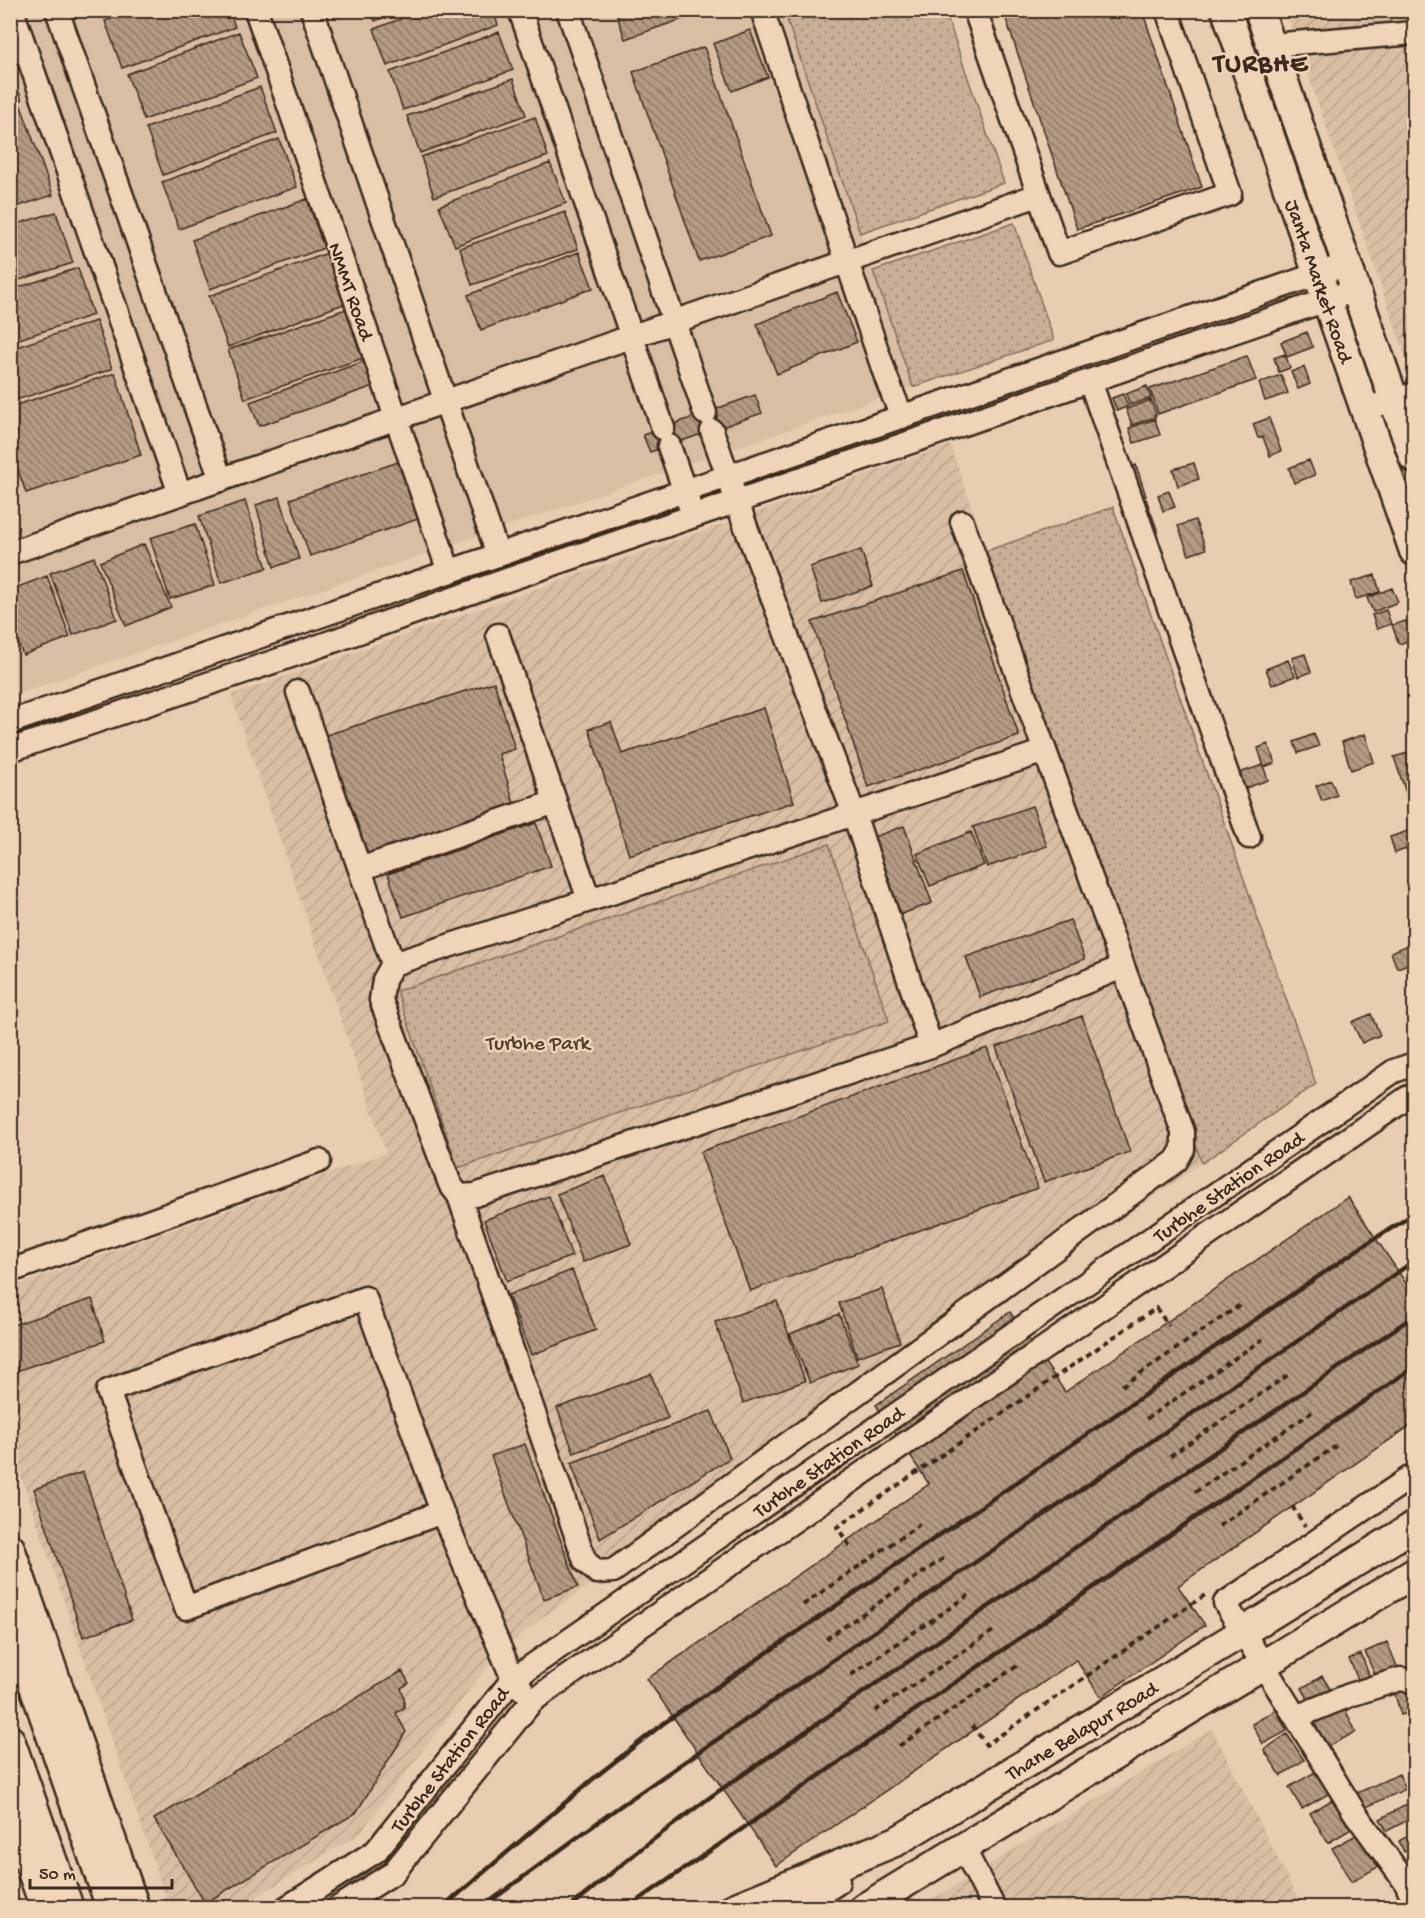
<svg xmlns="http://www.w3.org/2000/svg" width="1425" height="1918" viewBox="0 0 1425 1918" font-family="'Gochi Hand',sans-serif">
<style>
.built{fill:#d9bea3}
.industrial{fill:url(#industrial-furrows)}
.park{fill:url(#park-dots);stroke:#826c5a;stroke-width:1.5}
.building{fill:url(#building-back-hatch);stroke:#3b2a1e;stroke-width:1.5}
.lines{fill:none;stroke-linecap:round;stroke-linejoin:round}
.minor-casing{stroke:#3b2a1e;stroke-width:27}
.major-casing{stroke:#3b2a1e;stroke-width:33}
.path{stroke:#3b2a1e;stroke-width:4;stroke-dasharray:6 4.5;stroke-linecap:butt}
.minor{stroke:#f0d4b7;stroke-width:22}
.major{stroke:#f0d4b7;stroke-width:28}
.rail{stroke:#3b2a1e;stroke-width:4.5}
.labels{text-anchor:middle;stroke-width:5;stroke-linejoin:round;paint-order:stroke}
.street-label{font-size:21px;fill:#3b2a1e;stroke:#f0d4b7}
.park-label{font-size:21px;fill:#503e30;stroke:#f0d4b7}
.district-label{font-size:27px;font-weight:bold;letter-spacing:1.5px;fill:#3b2a1e;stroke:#f0d4b7}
</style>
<defs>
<pattern id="industrial-furrows" width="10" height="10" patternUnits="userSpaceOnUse" patternTransform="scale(1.5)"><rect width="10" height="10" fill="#d9bea3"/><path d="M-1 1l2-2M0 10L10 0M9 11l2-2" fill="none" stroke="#bba38c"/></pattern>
<pattern id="park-dots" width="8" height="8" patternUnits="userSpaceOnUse" patternTransform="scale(1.5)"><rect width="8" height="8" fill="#c9af96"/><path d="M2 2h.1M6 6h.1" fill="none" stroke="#a48f7a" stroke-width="1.8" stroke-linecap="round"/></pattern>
<pattern id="building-back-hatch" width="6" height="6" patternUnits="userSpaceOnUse" patternTransform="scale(1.5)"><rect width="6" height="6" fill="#b39a83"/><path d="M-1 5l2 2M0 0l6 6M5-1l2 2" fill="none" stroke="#937e6b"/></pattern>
</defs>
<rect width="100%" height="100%" fill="#e9cdb1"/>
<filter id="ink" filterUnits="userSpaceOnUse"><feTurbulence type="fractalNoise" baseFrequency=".0167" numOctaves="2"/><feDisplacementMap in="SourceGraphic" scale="12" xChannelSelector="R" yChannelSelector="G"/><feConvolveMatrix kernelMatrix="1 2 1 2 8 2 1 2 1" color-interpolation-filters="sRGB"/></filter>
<g filter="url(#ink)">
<path class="built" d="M10 11H784L913 387 11 696Z"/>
<path class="industrial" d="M1286 11H1414V381Z
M950 445 1202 1163 543 1617 494 1658 359 1834 240 1907H169L11 1447 10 1288 386 1153 231 695Z
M1212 1729 1302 1907 918 1908Z"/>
<path class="park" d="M784 11H945L1004 183 860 233Z
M1014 223 1054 340 913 387 873 271Z
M1113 507 1316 1084 1202 1163 986 551Z
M829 844 889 1021 458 1168 397 991Z"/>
<path class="building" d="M135 10H229L235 27 122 68 105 21Z
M371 10H402L375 21Z
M424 10H493L498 25 387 66 374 29Z
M615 10H708L625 39Z
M1003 10H1142L1202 187 1077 229Z
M750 30 768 77 732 91 713 44Z
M239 32 257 78 144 120 127 74Z
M499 32 513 70 403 110 390 72Z
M704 47 771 236 699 261 633 72Z
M10 67 22 100 10 104Z
M513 79 526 115 420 153 407 116Z
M260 87 277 133 163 175 146 128Z
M21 106 53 195 10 209V109Z
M535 117 548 156 434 197 421 157Z
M279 139 297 187 179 229 162 182Z
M550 163 566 203 455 246 439 206Z
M307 199 324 248 210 289 192 240Z
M56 212 73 263 10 283V226Z
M565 212 578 249 472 285 460 248Z
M579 252 593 288 481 330 468 295Z
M328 253 346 303 228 347 209 296Z
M78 268 93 315 10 342V290Z
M837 292 857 342 777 374 757 324Z
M346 309 363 358 245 399 228 350Z
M96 321 112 369 10 402V349Z
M1307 332 1313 347 1287 357 1281 342Z
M1285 354 1290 368 1279 372 1274 358Z
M1247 356 1256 380 1158 414 1150 389Z
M365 361 374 386 259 426 250 402Z
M1304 367 1310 384 1298 389 1291 372Z
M115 373 141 455 26 493 10 447V407Z
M1281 375 1288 393 1265 401 1259 383Z
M1147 386 1151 398 1130 405 1126 394Z
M1123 394 1128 406 1117 411 1112 398Z
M755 395 762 413 650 452 643 435Z
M1151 400 1156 415H1154L1155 417 1132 425 1126 409Z
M1269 418 1281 451 1270 456 1263 437 1258 438 1253 424Z
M1155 419 1160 435 1134 443 1129 428Z
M1309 460 1315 475 1294 483 1289 468Z
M398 462 418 519 310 556 290 499Z
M1194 463 1199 479 1178 486 1173 469Z
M1136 465 1146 496 1134 500 1123 470Z
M1169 491 1175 507 1163 511 1158 495Z
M280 497 299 559 274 567 256 505Z
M1146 499 1158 532 1147 536 1135 503Z
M245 501 267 568 221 583 199 516Z
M1195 520 1206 549 1189 555 1178 526Z
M195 524 215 585 170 599 150 538Z
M144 544 171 607 126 626 100 562Z
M861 550 873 586 822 603 810 567Z
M94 557 117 619 73 635 50 573Z
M963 571 1019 736 868 787 812 622Z
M1375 575 1380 592 1356 599 1351 582Z
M47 576 70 637 23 655 10 621V590Z
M1392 588 1398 602 1373 612 1367 598Z
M1386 610 1391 624 1377 629 1372 615Z
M1406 621 1413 639 1399 644 1392 625Z
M1305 654 1311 672 1298 677 1292 658Z
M1288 660 1295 676 1272 685 1266 669Z
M494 682 515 749 499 754 516 810 363 859 323 736Z
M764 708 794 802 629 855 589 729 611 722 622 754Z
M1314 734 1319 746 1298 753 1294 742Z
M1365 734 1374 762 1351 770 1342 742Z
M1268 744 1275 763 1264 767 1258 748Z
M1411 752 1414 763V790L1406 793 1394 757Z
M1263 765 1268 780 1235 792 1230 776Z
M1331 780 1337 795 1322 801 1316 786Z
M1032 806 1047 846 987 867 973 827Z
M536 823 551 866 403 917 388 874Z
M904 826 932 903 899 915 871 838Z
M1411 830 1414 846 1395 853 1390 837Z
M971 832 984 865 930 886 917 854Z
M1070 920 1085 959 980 997 966 957Z
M1414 943V962L1397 968 1391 952Z
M1371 1014 1380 1035 1362 1043 1352 1022Z
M1082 1016 1130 1152 1044 1182 996 1047Z
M987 1048 1038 1188 750 1291 700 1152Z
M605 1176 631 1244 583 1262 557 1194Z
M549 1196 572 1256 507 1281 484 1220Z
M1348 1197 1414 1295V1423L1178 1586 1205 1625 1101 1697 1076 1660 776 1866 647 1679 929 1484 876 1405 1010 1312 1065 1392Z
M572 1270 596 1330 531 1355 508 1295Z
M882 1289 900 1342 857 1357 839 1303Z
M92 1299 105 1341 16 1371 10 1354V1326Z
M777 1301 805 1381 743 1403 715 1322Z
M839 1314 858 1364 810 1383 790 1334Z
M651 1374 668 1418 574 1453 557 1408Z
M711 1411 730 1458 600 1539 571 1463Z
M525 1444 578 1587 544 1599 491 1456Z
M83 1472 132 1620 83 1637 34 1489Z
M1387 1642 1399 1671 1377 1680 1365 1652Z
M1361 1654 1371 1680 1360 1684 1349 1659Z
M402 1671 409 1683 401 1688 404 1697V1708L396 1713 406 1732 356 1813 205 1903 154 1819Z
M1322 1676 1332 1692 1311 1704 1302 1688Z
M1410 1686 1414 1703V1711L1401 1715 1394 1691Z
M1342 1703 1356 1732 1325 1748 1310 1719Z
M1276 1710 1287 1731 1263 1744 1252 1724Z
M1287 1734 1304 1760 1281 1776 1264 1750Z
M1317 1771 1330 1793 1302 1809 1289 1787Z
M1399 1774 1406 1789 1364 1808 1357 1793Z
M1335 1798 1353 1828 1328 1843 1310 1813Z
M1406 1805 1412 1818 1387 1831 1380 1819Z
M1414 1832V1847L1404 1852 1399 1841Z
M1360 1833 1378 1867 1351 1882 1332 1848Z"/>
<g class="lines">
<g class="minor-casing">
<path id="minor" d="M12 10 180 494
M57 10 221 480
M256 10 449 572
M312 10 498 555
M520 10 663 428
M568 10 705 413
M762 10 887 380 902 417
M975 10 1059 253 1230 194 1167 10
M1271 45 1414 33
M1090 381 1249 837
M1365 409 1414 394
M712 431 747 530 854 814 1045 751
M669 446 689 504
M10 553 1038 195
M498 635 589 900
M298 692 393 964
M10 722 1347 264
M10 750 291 656 489 586 1356 290
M854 814 931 1046 475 1195 459 1196 450 1184 381 1000 384 980 393 964Z
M360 869 555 802
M931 1046 1122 967
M459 1196 585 1561 597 1572 613 1571 1176 1161 1183 1149V1132L962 522
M10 1271 319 1161
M1414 1475 1225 1603 1355 1813 1406 1883 1414 1902
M442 1512 186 1608 108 1391 365 1298 442 1512 513 1679 522 1689
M1296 1717 1350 1695 1400 1679 1414 1681
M963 1847 994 1908
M286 1908 376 1851 513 1679 1394 1071 1414 1064
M338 1908 393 1873 532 1701 1407 1098 1414 1095"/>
</g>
<g class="major-casing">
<path id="major" d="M1226 10 1414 551
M1259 10 1414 458
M10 1548 135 1908
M10 1617 111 1908
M10 1740 69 1908
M10 1809 45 1908
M734 1908 897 1841 1243 1632 1414 1526
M793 1908 835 1881
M864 1908 1414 1573"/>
</g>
<path class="path" d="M1122 1386 1240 1305
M1146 1419 1263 1339
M1170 1456 1288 1375
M1195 1492 1312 1412
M1292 1506 1305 1526
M1219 1526 1336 1446
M850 1546 837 1527 1156 1308 1169 1326
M803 1605 920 1524
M826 1639 944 1558
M851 1675 969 1595
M875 1711 993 1631
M972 1725 986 1745 1208 1593
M899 1746 1017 1666"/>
<use href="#minor" class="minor"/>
<use href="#major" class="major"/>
<path class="rail" d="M442 1908 594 1778 664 1723 1363 1246 1414 1214
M481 1908 616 1809 1414 1261
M569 1908 642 1848 713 1795 1414 1316
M627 1908 1414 1367"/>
</g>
</g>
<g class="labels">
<g class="street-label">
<text transform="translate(1320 281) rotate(71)" y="7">Janta Market Road</text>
<text transform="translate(352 291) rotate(71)" y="7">NMMT Road</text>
<text transform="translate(1228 1186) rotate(-35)" y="7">Turbhe Station Road</text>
<text transform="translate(828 1461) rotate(-35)" y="7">Turbhe Station Road</text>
<text transform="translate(1081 1730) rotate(-31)" y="7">Thane Belapur Road</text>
<text transform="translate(449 1759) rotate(-52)" y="7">Turbhe Station Road</text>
</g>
<g class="park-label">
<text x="538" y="1049">Turbhe Park</text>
</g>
<g class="district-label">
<text x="1261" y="71">TURBHE</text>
</g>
</g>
<rect width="1425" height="1918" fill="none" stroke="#f0d4b7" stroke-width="36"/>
<rect x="18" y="18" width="1389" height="1882" fill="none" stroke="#3b2a1e" stroke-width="2" filter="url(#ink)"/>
<path d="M30 1879v9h142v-9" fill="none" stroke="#3b2a1e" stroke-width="3"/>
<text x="39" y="1879" font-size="18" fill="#3b2a1e" stroke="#f0d4b7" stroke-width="4.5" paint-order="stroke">50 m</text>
</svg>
